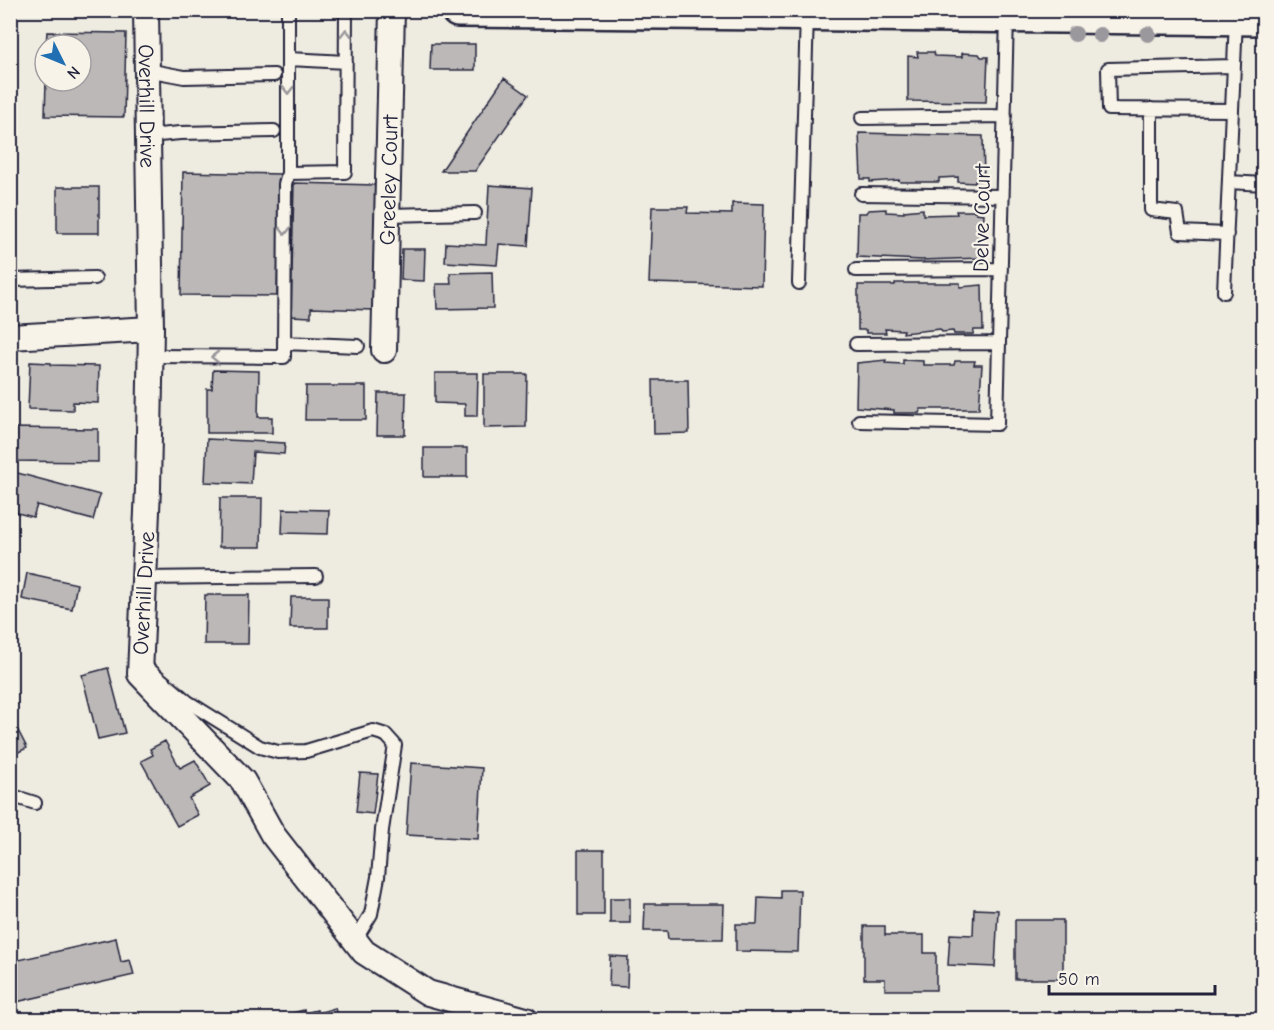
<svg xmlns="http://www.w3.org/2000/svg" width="1274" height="1030" viewBox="0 0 1274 1030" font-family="'Comic Neue',sans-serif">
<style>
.building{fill:#bbb8b7;stroke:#22223b;stroke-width:1.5}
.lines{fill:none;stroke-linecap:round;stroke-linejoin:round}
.lane-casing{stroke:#22223b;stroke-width:16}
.street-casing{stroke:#22223b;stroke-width:28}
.primary-casing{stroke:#22223b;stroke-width:38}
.lane{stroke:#f7f3e8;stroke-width:12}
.street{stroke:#f7f3e8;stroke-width:24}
.primary{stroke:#f7f3e8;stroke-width:33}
.tree{fill:#9b989d}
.oneway{stroke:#97959a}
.labels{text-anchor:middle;stroke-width:4.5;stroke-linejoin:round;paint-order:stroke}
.street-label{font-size:22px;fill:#22223b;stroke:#f7f3e8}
</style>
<rect width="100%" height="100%" fill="#eeebe1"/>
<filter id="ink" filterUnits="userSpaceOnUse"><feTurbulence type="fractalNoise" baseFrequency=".0167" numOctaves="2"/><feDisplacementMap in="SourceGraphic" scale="12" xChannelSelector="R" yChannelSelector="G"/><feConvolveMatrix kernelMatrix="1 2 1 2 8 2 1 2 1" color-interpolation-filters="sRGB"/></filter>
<g filter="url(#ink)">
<path class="building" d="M47 32 126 33 124 117 45 116 46 81H81V45H46Z
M431 44H475V70H430Z
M917 52H934L935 56 962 57V53L979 54 981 57H988L986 102 908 101V56L918 57Z
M504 78 528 95 475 171H441Z
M859 133 983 136 984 180 975 181V183L958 182V177L939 178V182H900L899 180 870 182V179H861Z
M183 172 280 174 277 296 181 295Z
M294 183 376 185 373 310 311 308V317L291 316Z
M489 185 532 188 528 246 499 244 497 265 445 262 446 243 486 245Z
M57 187H99V233H57Z
M732 203 764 204 762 286 649 283 652 207H688L687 213 732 214Z
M886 209V212L904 213V211L923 209V215L957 214 956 211H976V213L984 214 981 258 922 260 857 257 858 213H866L868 210Z
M402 249H425L424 281 401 280Z
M492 272 493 308 437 309 436 284H451L450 273Z
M895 283H960V287L982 285 983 330H974L973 334H954L953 331 942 332 940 329 903 333 904 330 885 329 886 333H866V330H858V285H895Z
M886 360 885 363 903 364V360L923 361V365H954L955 361H975L974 365H982L979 409H920V413H894V410L856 407 857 363Z
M30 362 51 363V365L99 366 98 403 73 402V410L28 409Z
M213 370 259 371 258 417H272V433H207V389H212Z
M435 373H478L477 416H465V404L435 403Z
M484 374H527L526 427 484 428Z
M653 380H688L689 433 654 434Z
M306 386H366V420H305Z
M378 393H406L405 435H377Z
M10 428 98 429V462L10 461Z
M207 439 285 443 284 454 253 452 251 484 205 482Z
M424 448H467V477H424Z
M10 471 100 495 93 520 37 505 33 517 10 511Z
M220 498H262L261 547H219Z
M283 509 329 510 328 534 282 533Z
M27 573 77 584 72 609 22 599Z
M205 595H249L248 644H204Z
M291 597H328V628H290Z
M108 668 125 733 98 739 82 675Z
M10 715 27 748 10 756Z
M165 741 180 768 195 760 210 786 189 798 198 815 177 826 141 761 153 755 150 749Z
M411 763 482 768 478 839 406 835Z
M360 773 378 774 373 814 356 812Z
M578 850H604V915H578Z
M781 890H800L798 952 736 951V924H757L758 897 781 898Z
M610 898H630V923H610Z
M645 904H724L723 939H668L667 931H644Z
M974 909 998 910 995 967 948 965 950 934 973 935Z
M1015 920H1063V979H1015Z
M864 926H885V935H924V953H936V990H885V979H864Z
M116 938 121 962 130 960 134 975 16 1002 10 976V962Z
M610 956 628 957 627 987 609 986Z
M335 1008 338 1020H281L290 1017 289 1014 304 1010 305 1013 317 1010 318 1013Z"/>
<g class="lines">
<g class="lane-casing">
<path id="lane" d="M288 10V173L345 172 346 10
M289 59 346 62
M1234 66 1108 69 1109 109 1232 110 1236 19
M147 70 184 77 274 75
M1151 109V210L1177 213 1180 232 1227 234
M862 118 1005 116
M148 136 180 133 274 131
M1229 182 1264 184
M861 194 1002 196
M387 215 475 213
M856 270 1001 269
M10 280 95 278
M799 283 807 14
M1224 292 1232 110
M284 343 358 346
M856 344 999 343
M151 356 284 357 285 184 288 173
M859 421 997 424 1007 15
M144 578 316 576
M150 670 188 702 260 747 278 752 306 751 373 731 386 735 395 745 382 830 378 877 371 914 360 932 351 935
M10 795 35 803"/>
</g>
<g class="street-casing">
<g id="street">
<path id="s1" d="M146 10 151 329 148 488 140 674 243 781 273 835 364 952 428 993 526 1020"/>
<path d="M10 337 151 329"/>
<path id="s2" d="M384 350 392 10"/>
</g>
</g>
<g class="primary-casing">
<path id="primary" d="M458 10 1264 18"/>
</g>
<use href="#lane" class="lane"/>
<use href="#street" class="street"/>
<use href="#primary" class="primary"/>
</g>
<g class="tree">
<circle cx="1075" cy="34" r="8"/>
<circle cx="1148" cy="34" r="8"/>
<circle cx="1100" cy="35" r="8"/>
</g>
<defs><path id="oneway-chevron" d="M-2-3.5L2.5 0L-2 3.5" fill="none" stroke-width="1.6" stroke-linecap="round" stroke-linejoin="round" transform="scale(1.5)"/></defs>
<g class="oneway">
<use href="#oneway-chevron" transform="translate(346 33) rotate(-90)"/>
<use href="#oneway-chevron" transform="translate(288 90) rotate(90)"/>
<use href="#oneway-chevron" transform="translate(285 231) rotate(90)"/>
<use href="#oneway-chevron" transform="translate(215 357) rotate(-179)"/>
</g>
</g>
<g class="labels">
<g class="street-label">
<text dy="8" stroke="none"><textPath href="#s1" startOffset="96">Overhill Drive</textPath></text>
<text dy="8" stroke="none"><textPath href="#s2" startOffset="170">Greeley Court</textPath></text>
<text transform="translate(981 218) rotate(-89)" y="8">Delve Court</text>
<text transform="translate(143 593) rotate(-87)" y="8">Overhill Drive</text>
</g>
</g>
<rect width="1274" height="1030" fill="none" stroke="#f7f3e8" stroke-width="36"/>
<rect x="18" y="18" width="1238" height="994" fill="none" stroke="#22223b" stroke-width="2" filter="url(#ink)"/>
<g transform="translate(63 63) rotate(133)"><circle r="28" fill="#f7f3e8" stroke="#a29fa3" stroke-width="1.5"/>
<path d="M0-4.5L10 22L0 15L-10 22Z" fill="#1f6fb2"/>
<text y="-9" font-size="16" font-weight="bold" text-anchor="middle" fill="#22223b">N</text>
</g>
<path d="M1049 985v9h166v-9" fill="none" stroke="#22223b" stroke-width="3"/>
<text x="1058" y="985" font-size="18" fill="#22223b" stroke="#f7f3e8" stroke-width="4.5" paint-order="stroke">50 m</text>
</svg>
